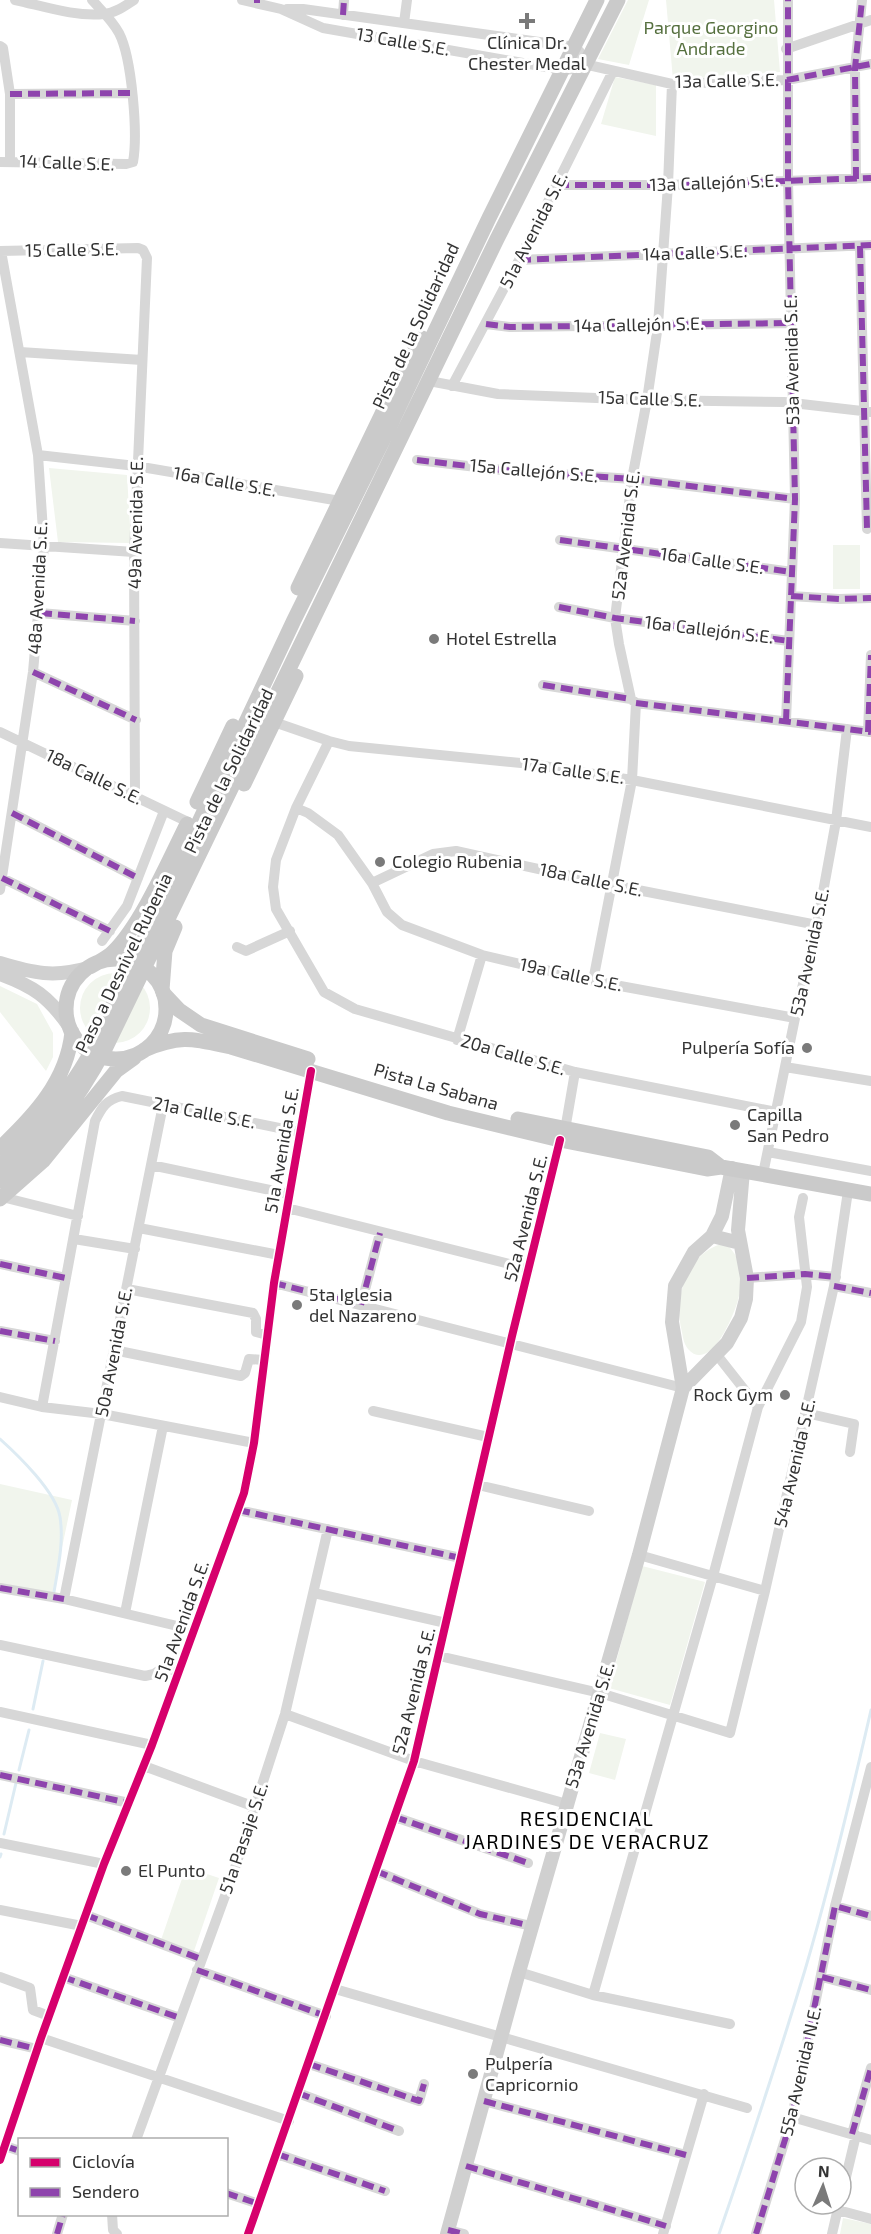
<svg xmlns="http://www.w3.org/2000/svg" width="871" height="2234" viewBox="0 0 871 2234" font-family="'Exo 2',sans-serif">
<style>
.green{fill:#f1f5ed}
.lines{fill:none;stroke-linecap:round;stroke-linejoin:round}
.stream{stroke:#ddebf3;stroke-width:3}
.street{stroke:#d7d7d7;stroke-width:10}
.secondary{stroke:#d0d0d0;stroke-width:14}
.primary{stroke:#cacaca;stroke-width:15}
.quiet{stroke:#8e44ad;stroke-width:6;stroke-dasharray:12 6;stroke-linecap:butt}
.cycleway-casing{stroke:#fff;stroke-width:11}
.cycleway{stroke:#d6006c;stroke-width:8}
.poi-dot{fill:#7a7a7a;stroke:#fff;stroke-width:2}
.labels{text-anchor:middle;stroke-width:6;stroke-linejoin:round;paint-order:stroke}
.park-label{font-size:18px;fill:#56703f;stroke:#fff}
.street-label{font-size:18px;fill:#333;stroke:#fff}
.poi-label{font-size:18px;fill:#333;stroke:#fff;text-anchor:start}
.neighbourhood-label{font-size:20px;letter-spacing:1.5px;fill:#000;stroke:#fff}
</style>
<rect width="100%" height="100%" fill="#fff"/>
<path class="green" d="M628 0H649L629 65 598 59Z
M666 0H774L780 72 673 80Z
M615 77 656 85V136L601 124Z
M49 468 127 475 131 543 58 542Z
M833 545H860V589H833Z
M80 1008a35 35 0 1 1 70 0a35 35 0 1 1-70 0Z
M0 986 37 1004 53 1033V1057L46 1071 0 1012Z
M721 1244 727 1245C743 1259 743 1281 738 1300 734 1315 710 1374 688 1349 684 1344 683 1338 682 1332 673 1299 686 1255 721 1244Z
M0 1484 72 1500 51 1600 0 1591Z
M642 1566 705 1582 670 1705 609 1688Z
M600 1733 626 1739 615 1780 589 1773Z
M186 1867 219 1878 194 1951 161 1940Z
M843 2218 871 2224V2234H840Z"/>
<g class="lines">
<path class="stream" d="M0 1439C19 1456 56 1492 60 1517 64 1542 58 1568 54 1592
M33 1709 43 1661
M19 1770 29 1730
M4 1834 16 1783
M0 1857 1 1854
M719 2234C749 2147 778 2059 805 1970 830 1885 851 1797 871 1710"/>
<path class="street" d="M15 0C43 6 75 17 104 14 115 13 125 6 134 0
M242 0 281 9 323 28 563 70 573 69 584 64
M287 9H303L575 47 580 52 584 64
M343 15 344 0
M404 23 407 0
M0 46 3 48 10 94V161
M786 49 871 20
M584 64 672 84 787 80 871 64
M10 94 132 93
M0 162 126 164 133 162C138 134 132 58 119 33 112 20 101 10 92 0
M856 179 855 68 862 0
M557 185H668L871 178
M860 246 867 529
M0 251 138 248 143 250 147 258 134 552 135 797
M519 260 871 245
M486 324 510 327 791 323
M20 352 142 360
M429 381 498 394 647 400 784 402 871 412
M452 386 519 260 613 71
M38 455 136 466 340 501
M417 460 502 470 632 479 795 499
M560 540 792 572
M0 543 134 552
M791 596 839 599 871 598
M559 607 615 618 789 641
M40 613 135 621
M33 672 136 720
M543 685 631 699
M636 703 871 732
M786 721 795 499 788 180V0
M274 722 329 741 349 746 531 764 632 780 871 827
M0 732 188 822
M868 732 871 655
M329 741 296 808 276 860 273 887 276 909 324 992 355 1009 575 1072 776 1112
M296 808 308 813 338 835 372 883 387 912 402 925 482 955 593 981 795 1018
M12 813 138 878
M2 878 110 931
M372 883 433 854 456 851 612 885 817 925
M0 890 33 672 44 546 38 455 1 251
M102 941 127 906 164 811
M237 947 246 951 290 931
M593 981 632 780 636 703 631 699 619 644 615 618 632 479 647 400 658 325 668 185 672 84
M457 1040 482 955
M785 1067 871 1081
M565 1130 575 1072
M768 1152 871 1171
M151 1165 289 1194
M763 1174 795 1018 817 925 836 821 847 729
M2 1197 78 1216
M287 1208 529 1269
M139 1228 279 1255
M74 1239 135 1249
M0 1264 66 1278
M747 1278 805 1274 836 1277
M274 1283 683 1388
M834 1286 871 1293
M127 1289 253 1313 256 1319V1332L267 1335
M361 1305 380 1233
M0 1331 55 1341
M114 1350 241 1376 245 1373 249 1359 263 1360
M717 1355 758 1407
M0 1397 42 1407 102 1414 254 1443
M42 1407 95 1121C102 1107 106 1100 122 1096L299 1132
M373 1411 488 1437
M806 1413 854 1424 850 1452
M478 1485 589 1511
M238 1510 461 1558
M639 1555 765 1591
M0 1588 64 1599 194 1630
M314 1593 446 1623
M64 1599 163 1105
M125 1613 163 1426
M0 1645 145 1676 154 1674 163 1668 179 1671
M439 1656 600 1693 730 1733 765 1591 834 1286 848 1191
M0 1712 152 1745
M285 1714 414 1761 567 1804
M144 1766 255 1807
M0 1775 129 1803
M395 1817 528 1863
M0 1843 104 1864
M376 1871 480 1914 527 1925
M835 1906 871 1916
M0 1910 82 1926
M86 1915 201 1959
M197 1970 326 2016
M519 1972 593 1995 730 2024
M0 1977 30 1988 33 2010 49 2016
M63 1977 180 2018
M822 1977 871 1990
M335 1989 747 2108
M593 1995 713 1576 758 1407 801 1322 807 1287 799 1217 803 1198
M41 2038 289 2121
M0 2040 37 2049
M309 2064 419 2101 424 2084
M298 2093 399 2131
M484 2101 686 2155
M792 2117 871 2140
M852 2134 871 2068
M136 2140 233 1874 285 1714 328 1529
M5 2146 20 2151
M277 2154 385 2191
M0 2160 41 2038 104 1864 152 1745 244 1493 254 1443 274 1283 311 1071
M466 2166 666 2226
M226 2193 259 2204
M841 2198 856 2135
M838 2210 871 2219
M112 2214 113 2230 117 2234
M448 2230 464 2234
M57 2234 63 2214
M248 2234 414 1761 512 1336 560 1140
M663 2234 704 2094
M756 2234 792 2117 835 1906 871 1767
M832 2234 839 2204"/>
<path class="secondary" d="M0 963C33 973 54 978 88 968
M0 974C33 986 49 997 69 1026
M712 1236 740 1243
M683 1388 727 1343 741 1318 746 1299 747 1278 738 1230 743 1171
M447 2234 519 1972 639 1555 683 1388 672 1322 675 1286 694 1252 712 1236 722 1216 732 1168"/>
<path class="primary" d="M298 588 405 366 422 338
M244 784 296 676
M197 802 233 726
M66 1009a50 50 0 1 1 100 0a50 50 0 1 1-100 0Z
M90 967C98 962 107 958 113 952 141 925 169 860 187 824
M162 990 165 951 175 927
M163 993 179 1010 201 1025 308 1059
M144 1050C181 1034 194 1039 231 1047L448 1113 560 1140 707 1169 721 1167 871 1194
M518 1119 708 1157 721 1167
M0 1148C34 1116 67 1081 72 1032
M0 1166C35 1134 65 1097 89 1056L294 620 387 432 489 218 597 0
M0 1181C45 1145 79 1098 106 1047L497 239 618 0
M0 1199 43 1161 116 1071 134 1058"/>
<path class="quiet" d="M257 3V0
M343 15 344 0
M787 80 871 64
M10 94 132 93
M856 179 855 68 862 0
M557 185H668L871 178
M860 246 867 529
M519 260 871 245
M486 324 510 327 791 323
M417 460 502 470 632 479 795 499
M560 540 792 572
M791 596 839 599 871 598
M559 607 615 618 789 641
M40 613 135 621
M33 672 136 720
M543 685 631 699
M636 703 871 732
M786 721 795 499 788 180V0
M868 732 871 655
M12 813 138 878
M2 878 110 931
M0 1264 66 1278
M747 1278 805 1274 836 1277
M274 1283 361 1305 380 1233
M834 1286 871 1293
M0 1331 55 1341
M238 1510 461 1558
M0 1588 64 1599
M0 1775 129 1803
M395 1817 528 1863
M376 1871 480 1914 527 1925
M86 1915 201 1959
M197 1970 326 2016
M63 1977 180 2018
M822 1977 871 1990
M0 2040 37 2049
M309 2064 419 2101 424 2084
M298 2093 399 2131
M484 2101 686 2155
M852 2134 871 2068
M5 2146 20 2151
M277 2154 385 2191
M466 2166 666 2226
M226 2193 259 2204
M448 2230 464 2234
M57 2234 63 2214
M756 2234 792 2117 835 1906 871 1916"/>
<g class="cycleway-casing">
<path id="cycleway" d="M0 2160 41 2038 104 1864 152 1745 244 1493 254 1443 274 1283 311 1071
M248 2234 414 1761 512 1336 560 1140"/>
</g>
<use href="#cycleway" class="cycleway"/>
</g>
<g class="poi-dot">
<path d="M524 12h6v6h6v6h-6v6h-6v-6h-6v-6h6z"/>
<circle cx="434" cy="639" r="6"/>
<circle cx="380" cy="862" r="6"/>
<circle cx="807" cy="1048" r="6"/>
<circle cx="735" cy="1125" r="6"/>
<circle cx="297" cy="1305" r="6"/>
<circle cx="785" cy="1395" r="6"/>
<circle cx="126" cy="1871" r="6"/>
<circle cx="473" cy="2074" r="6"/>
</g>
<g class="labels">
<g class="park-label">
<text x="711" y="34">Parque Georgino<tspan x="711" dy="21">Andrade</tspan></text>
</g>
<g class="street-label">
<text transform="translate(403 42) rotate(10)" y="6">13 Calle S.E.</text>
<text transform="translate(727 81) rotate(-1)" y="6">13a Calle S.E.</text>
<text transform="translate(67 163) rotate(2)" y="6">14 Calle S.E.</text>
<text transform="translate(714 183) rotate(-2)" y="6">13a Callejón S.E.</text>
<text transform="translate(534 230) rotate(-63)" y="6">51a Avenida S.E.</text>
<text transform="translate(72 250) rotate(-1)" y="6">15 Calle S.E.</text>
<text transform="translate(695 253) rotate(-2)" y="6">14a Calle S.E.</text>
<text transform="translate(639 325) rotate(-1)" y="6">14a Callejón S.E.</text>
<text transform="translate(416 326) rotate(-65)" y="6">Pista de la Solidaridad</text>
<text transform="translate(792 360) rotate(-91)" y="6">53a Avenida S.E.</text>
<text transform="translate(650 399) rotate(2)" y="6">15a Calle S.E.</text>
<text transform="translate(534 471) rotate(5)" y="6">15a Callejón S.E.</text>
<text transform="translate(225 482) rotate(10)" y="6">16a Calle S.E.</text>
<text transform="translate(136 523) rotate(-89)" y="6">49a Avenida S.E.</text>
<text transform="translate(626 535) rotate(-83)" y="6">52a Avenida S.E.</text>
<text transform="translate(712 561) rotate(8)" y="6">16a Calle S.E.</text>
<text transform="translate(38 588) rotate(-87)" y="6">48a Avenida S.E.</text>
<text transform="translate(709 630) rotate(7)" y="6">16a Callejón S.E.</text>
<text transform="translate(229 771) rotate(-64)" y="6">Pista de la Solidaridad</text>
<text transform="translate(573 771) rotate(8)" y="6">17a Calle S.E.</text>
<text transform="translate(94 777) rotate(26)" y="6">18a Calle S.E.</text>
<text transform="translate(591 880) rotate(12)" y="6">18a Calle S.E.</text>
<text transform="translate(810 952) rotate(-78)" y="6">53a Avenida S.E.</text>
<text transform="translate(124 963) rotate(-64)" y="6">Paso a Desnivel Rubenia</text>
<text transform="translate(571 975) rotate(12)" y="6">19a Calle S.E.</text>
<text transform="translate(513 1055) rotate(16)" y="6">20a Calle S.E.</text>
<text transform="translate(436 1087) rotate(16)" y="6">Pista La Sabana</text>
<text transform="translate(204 1113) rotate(11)" y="6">21a Calle S.E.</text>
<text transform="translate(282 1150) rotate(-80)" y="6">51a Avenida S.E.</text>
<text transform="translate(526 1218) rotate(-76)" y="6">52a Avenida S.E.</text>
<text transform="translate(114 1352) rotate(-79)" y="6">50a Avenida S.E.</text>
<text transform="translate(795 1463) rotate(-77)" y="6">54a Avenida S.E.</text>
<text transform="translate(182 1621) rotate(-70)" y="6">51a Avenida S.E.</text>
<text transform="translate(414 1691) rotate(-76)" y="6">52a Avenida S.E.</text>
<text transform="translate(590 1725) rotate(-73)" y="6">53a Avenida S.E.</text>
<text transform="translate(244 1838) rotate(-71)" y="6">51a Pasaje S.E.</text>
<text transform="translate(801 2071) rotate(-77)" y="6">55a Avenida N.E.</text>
</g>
<g class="poi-label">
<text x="527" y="49" text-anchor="middle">Clínica Dr.<tspan x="527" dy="21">Chester Medal</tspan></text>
<text x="446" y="645">Hotel Estrella</text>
<text x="392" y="868">Colegio Rubenia</text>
<text x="795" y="1054" text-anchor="end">Pulpería Sofía</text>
<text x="747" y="1121">Capilla<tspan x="747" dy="21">San Pedro</tspan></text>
<text x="309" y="1301">5ta Iglesia<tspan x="309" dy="21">del Nazareno</tspan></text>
<text x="773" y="1401" text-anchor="end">Rock Gym</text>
<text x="138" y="1877">El Punto</text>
<text x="485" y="2070">Pulpería<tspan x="485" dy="21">Capricornio</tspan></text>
</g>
<g class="neighbourhood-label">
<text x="587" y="1826">RESIDENCIAL<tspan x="587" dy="23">JARDINES DE VERACRUZ</tspan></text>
</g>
</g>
<rect x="18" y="2138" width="210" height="78" fill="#ffffff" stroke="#adadad" stroke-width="1.5"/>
<rect x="30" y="2158" width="30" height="9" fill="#d6006c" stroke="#adadad" stroke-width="1.5"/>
<text x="72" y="2168" font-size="18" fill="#333333">Ciclovía</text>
<rect x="30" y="2188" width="30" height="9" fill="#8e44ad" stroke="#adadad" stroke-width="1.5"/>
<text x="72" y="2198" font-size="18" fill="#333333">Sendero</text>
<g transform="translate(823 2186) rotate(3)"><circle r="28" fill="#ffffff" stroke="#adadad" stroke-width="1.5"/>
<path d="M0-4.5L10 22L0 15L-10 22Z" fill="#7a7a7a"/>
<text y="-9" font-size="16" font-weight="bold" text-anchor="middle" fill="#333333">N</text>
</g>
</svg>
